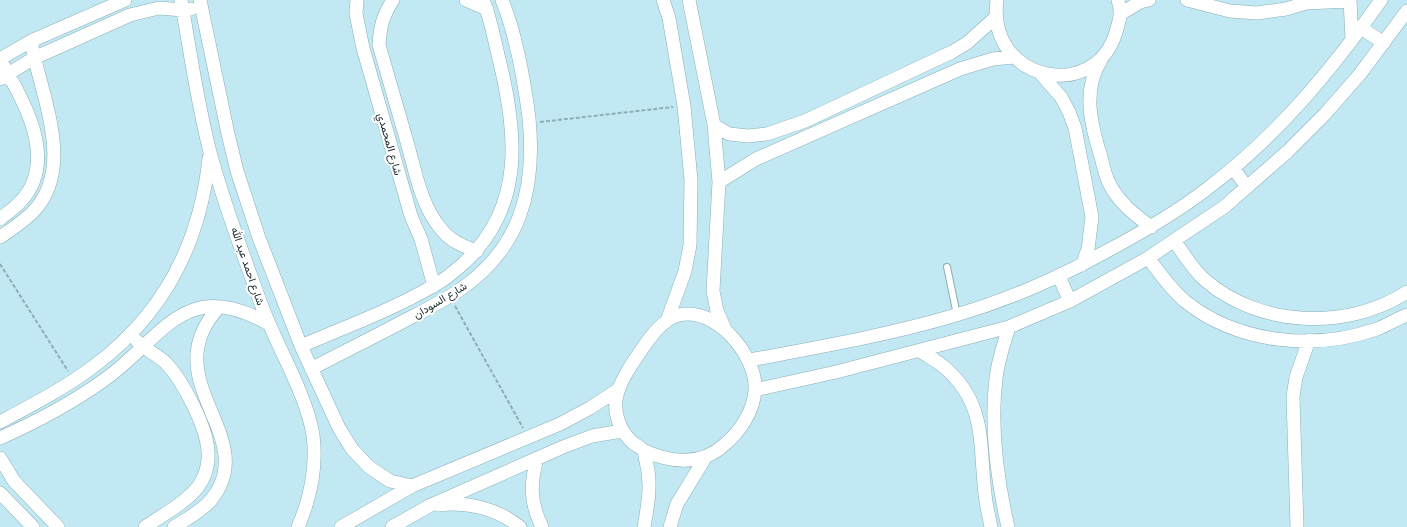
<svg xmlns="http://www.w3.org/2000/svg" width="1407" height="527" viewBox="0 0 1407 527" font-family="Figtree,Vazirmatn,sans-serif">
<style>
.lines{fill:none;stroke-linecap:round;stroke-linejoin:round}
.service-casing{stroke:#89afb8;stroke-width:8}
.minor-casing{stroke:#89afb8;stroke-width:14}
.path{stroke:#8eaeb6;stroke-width:2;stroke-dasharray:4 2;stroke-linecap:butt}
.service{stroke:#fff;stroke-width:6}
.minor{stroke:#fff;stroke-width:13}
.labels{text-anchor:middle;stroke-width:4;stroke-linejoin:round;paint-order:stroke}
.street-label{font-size:11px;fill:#1a292d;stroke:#fff}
</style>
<rect width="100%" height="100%" fill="#c2e9f3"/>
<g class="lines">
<g class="service-casing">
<path id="service" d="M947 267 957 315"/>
</g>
<g class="minor-casing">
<path id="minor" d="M181 0C190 50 197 102 210 152 223 202 242 251 260 301 275 344 306 392 313 435 317 466 310 499 298 527
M200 0 228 134 237 171 259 238 301 346 339 428 352 449 369 467 390 481 412 486
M357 0 356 14 363 48 411 216 421 239 434 286
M393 0C383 15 380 27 379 45 388 77 398 110 407 142 415 170 421 206 441 229 450 241 463 246 477 251
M466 0 487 9
M663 0 669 18 684 106 691 180 690 245 685 271 667 321
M689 0 714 125 719 182 713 291 717 311 725 329
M997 0C986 81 1095 104 1116 32 1120 18 1122 14 1118 0
M1187 0 1230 11 1257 13 1286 9 1306 3 1350 1
M1350 0 1352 40
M1122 13 1140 2 1149 0
M1361 28 1384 43
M0 59 31 41 125 0
M0 60C23 98 59 160 21 201 15 208 7 213 0 219
M1101 60C1082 90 1091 125 1101 157 1103 165 1105 175 1109 183 1118 202 1135 215 1151 227
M1040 73 1061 97 1069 112 1075 128 1092 217 1088 249 1082 265
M0 79 34 58 130 15 159 8 183 10 191 9
M714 125 729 134 748 136 767 134 805 121 952 52 967 43 996 17
M1233 168 1247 187
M719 182 756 159 960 69 993 59 1014 57
M0 237C11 230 22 222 32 213 77 168 40 94 31 41
M1175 242C1184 254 1193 270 1205 280 1259 327 1347 331 1407 292
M1148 258C1160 273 1171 290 1186 302 1238 343 1314 351 1377 329 1387 325 1397 319 1407 315
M1059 277 1070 301
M137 341C145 350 157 354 166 363 183 381 207 427 208 452 209 464 205 477 198 487 184 504 162 515 145 527
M301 346C345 327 392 310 433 286 445 280 455 271 465 262 525 206 517 132 499 59 494 39 491 19 483 0
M920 351C927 356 936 360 943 366 987 403 979 443 985 494 986 505 989 516 991 527
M750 360C819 347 889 335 956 315 1008 300 1058 278 1105 252 1141 233 1176 213 1208 188 1277 136 1331 71 1381 0
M311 369C341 353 372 338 402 322 421 312 440 303 458 291 521 249 536 189 529 118 524 79 517 37 502 0
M755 390 836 372 1009 327 1070 301 1148 258 1224 207 1287 152 1325 114 1360 74 1407 11
M0 422C32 405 65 388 94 366 164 314 200 244 209 158
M0 438C36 422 72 403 104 380 162 339 184 276 267 323
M643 450C670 463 701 466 724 445 740 432 753 412 755 391 758 357 716 306 679 315 663 319 651 336 642 349 632 364 619 381 616 400 614 416 621 432 633 443 636 445 640 447 643 450 645 452 645 458 646 461 652 484 648 504 644 527
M0 458 14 481 58 527
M537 458C530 485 530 502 542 527
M0 493 33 527
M439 505C467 501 498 509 520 527
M174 527C186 519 201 512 211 500 263 436 152 381 219 307
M341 527 412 486 560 424 590 408 619 389
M392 527 429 506 563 447 592 436 622 431
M670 527 677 504 705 458
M1008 527C997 479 990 427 996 378 998 360 1004 344 1009 327
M1297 527 1293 397 1296 377 1309 340"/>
</g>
<path class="path" d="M540 122 673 107
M0 264 68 371
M455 306 523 428"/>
<use href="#service" class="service"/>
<use href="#minor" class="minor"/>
</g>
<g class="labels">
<g class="street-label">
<text transform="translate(390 144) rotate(74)" y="4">شارع المحمدي</text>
<text transform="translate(248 266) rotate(71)" y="4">شارع احمد عبد الله</text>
<text transform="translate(440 300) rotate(-31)" y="4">شارع السودان</text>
</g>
</g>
</svg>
